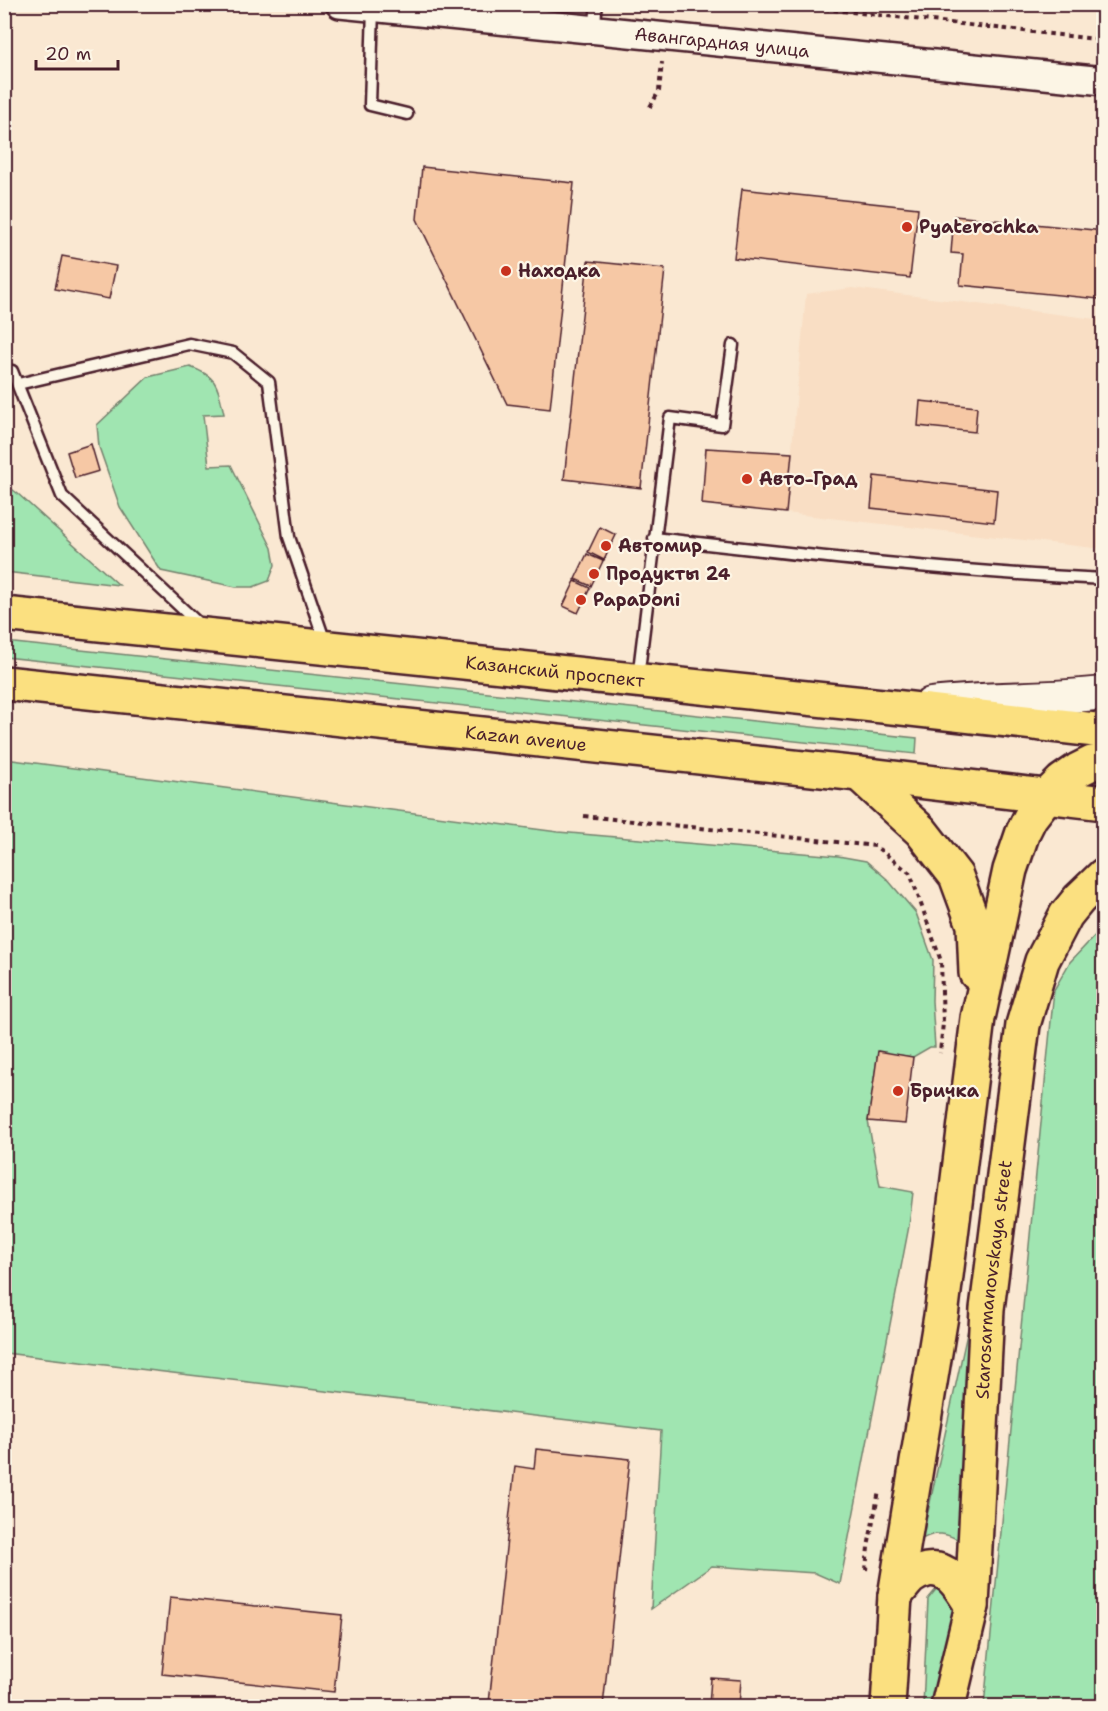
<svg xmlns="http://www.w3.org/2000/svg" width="1108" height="1711" viewBox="0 0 1108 1711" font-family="'Shantell Sans',sans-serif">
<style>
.built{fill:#f9dec4}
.green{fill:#a0e5b1;stroke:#75826e;stroke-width:1.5}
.building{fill:#f6c8a5;stroke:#4a1f2b;stroke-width:1.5}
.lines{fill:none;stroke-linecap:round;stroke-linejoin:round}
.service-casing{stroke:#4a1f2b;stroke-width:15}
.tertiary-casing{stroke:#4a1f2b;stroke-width:32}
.secondary-casing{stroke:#4a1f2b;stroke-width:36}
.primary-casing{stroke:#4a1f2b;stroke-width:38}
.path{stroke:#4a1f2b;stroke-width:4;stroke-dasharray:4.5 4.5;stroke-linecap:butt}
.service{stroke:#fcf5e5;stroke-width:10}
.tertiary{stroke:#fcf5e5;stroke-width:27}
.secondary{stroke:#fcf5e5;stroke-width:32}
.primary{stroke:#fbe080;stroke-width:33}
.poi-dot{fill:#c8321e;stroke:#fcf5e5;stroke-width:2}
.labels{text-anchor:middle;stroke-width:4.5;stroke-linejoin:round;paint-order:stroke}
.street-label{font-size:18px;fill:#4a1f2b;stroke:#fcf5e5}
.poi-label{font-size:18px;font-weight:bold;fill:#4a1f2b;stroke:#fcf5e5;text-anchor:start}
</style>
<rect width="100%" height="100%" fill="#fae8d2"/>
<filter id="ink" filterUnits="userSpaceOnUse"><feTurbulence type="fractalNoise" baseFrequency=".0167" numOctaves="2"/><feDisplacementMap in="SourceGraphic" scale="12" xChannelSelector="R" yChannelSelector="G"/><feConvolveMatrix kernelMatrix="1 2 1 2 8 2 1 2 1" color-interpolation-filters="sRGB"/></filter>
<g filter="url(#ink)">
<path class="built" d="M852 288 1103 320V549L786 513 806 294Z"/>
<path class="green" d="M190 367C218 376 218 387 224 414L203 415 209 466 231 465 272 548 275 565 269 581 253 587H236L161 571 120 507 99 447 97 425 148 377Z
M5 484 17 493 119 585 5 572Z
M5 642 917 738 916 754 5 657Z
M5 759 558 832 838 856 866 861 887 879 916 913 933 960 932 1001 935 1047H930L913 1057 878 1052 868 1121 880 1186 913 1192 909 1226 840 1584 815 1573 712 1566 651 1609 661 1431 5 1353Z
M1103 927V1706H984L1054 990 1070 962Z
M968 1329 974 1330 960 1541C947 1533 936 1531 922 1539Z
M938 1587 955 1600 935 1706H923L928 1599Z"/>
<path class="building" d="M422 167 574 183 550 409 507 404 417 219Z
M742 189 918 208 910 278 734 258Z
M954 216 1104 231 1099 299 960 285 963 254 951 253Z
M62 256 116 266 109 299 55 289Z
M588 261 665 269 641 488 564 479Z
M920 401 977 407 975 432 918 426Z
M91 444 99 471 75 478 67 452Z
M706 448 792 453 786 513 702 504Z
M874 476 997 490 994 522 871 508Z
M600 527 616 535 604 560 588 552Z
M587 554 603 561 591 586 575 579Z
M575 581 590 588 578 613 563 606Z
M878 1051 913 1057 905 1124 868 1121Z
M536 1449 630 1459 603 1706H523L489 1703 515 1466 534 1469Z
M170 1597 342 1615 334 1692 162 1674Z
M711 1678 741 1680 739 1706H709Z"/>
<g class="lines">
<g class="service-casing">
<path id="service" d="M373 8 370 105 407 114
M594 30 597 4
M4 370 12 371 62 496 202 627
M18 384 189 344 233 353 269 382 289 537 325 642
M654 538C803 555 953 572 1104 579
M638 678 670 418 722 425 733 345"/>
</g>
<g class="tertiary-casing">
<g id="tertiary">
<path id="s1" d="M340 4 1104 81"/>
</g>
</g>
<g class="secondary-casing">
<path id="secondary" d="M931 704C988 697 1046 700 1104 693"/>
</g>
<g class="primary-casing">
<g id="primary">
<path id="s2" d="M4 614 902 708 1104 731"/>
<path id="s3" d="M4 683 859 774 1104 803"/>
<path d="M859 774 921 831 956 876 974 925 976 973"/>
<path d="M895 1596C900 1590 905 1583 910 1578 915 1574 922 1571 927 1570 950 1566 961 1589 972 1606"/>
<path d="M888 1706 895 1596 941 1316 978 1018 1010 870 1023 832 1030 818 1047 796 1062 781 1078 770 1092 763 1104 761"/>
<path id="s4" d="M948 1706 972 1606 987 1309 1023 1025 1042 961 1066 915 1079 899 1104 875"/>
</g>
</g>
<path class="path" d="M780 4 1104 40
M650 107 659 91 662 62
M584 816 875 846 910 873 941 961 943 1023 940 1053
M866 1570 868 1547 879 1491"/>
<use href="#service" class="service"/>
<use href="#tertiary" class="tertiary"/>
<use href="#secondary" class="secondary"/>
<use href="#primary" class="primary"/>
</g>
</g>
<g class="poi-dot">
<circle cx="907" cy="227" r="6"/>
<circle cx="506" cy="271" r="6"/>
<circle cx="747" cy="479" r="6"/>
<circle cx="606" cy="546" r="6"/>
<circle cx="594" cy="574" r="6"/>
<circle cx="581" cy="600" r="6"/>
<circle cx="898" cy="1091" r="6"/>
</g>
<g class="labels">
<g class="street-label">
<text dy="6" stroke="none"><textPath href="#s1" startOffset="384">Авангардная улица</textPath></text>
<text dy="6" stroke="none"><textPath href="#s2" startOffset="554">Казанский проспект</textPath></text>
<text dy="6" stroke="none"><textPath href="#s3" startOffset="525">Kazan avenue</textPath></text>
<text dy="6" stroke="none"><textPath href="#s4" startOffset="430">Starosarmanovskaya street</textPath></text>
</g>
<g class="poi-label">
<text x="919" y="233">Pyaterochka</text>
<text x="518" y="277">Находка</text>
<text x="759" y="485">Авто-Град</text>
<text x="618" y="552">Автомир</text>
<text x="606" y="580">Продукты 24</text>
<text x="593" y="606">PapaDoni</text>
<text x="910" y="1097">Бричка</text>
</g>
</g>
<rect width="1108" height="1711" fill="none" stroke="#fcf5e5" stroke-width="24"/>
<rect x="12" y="12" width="1084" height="1687" fill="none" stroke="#4a1f2b" stroke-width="2" filter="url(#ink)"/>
<path d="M36 60v9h82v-9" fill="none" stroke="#4a1f2b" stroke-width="3"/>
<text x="45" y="60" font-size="18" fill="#4a1f2b" stroke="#fcf5e5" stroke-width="4.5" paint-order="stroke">20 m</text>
</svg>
